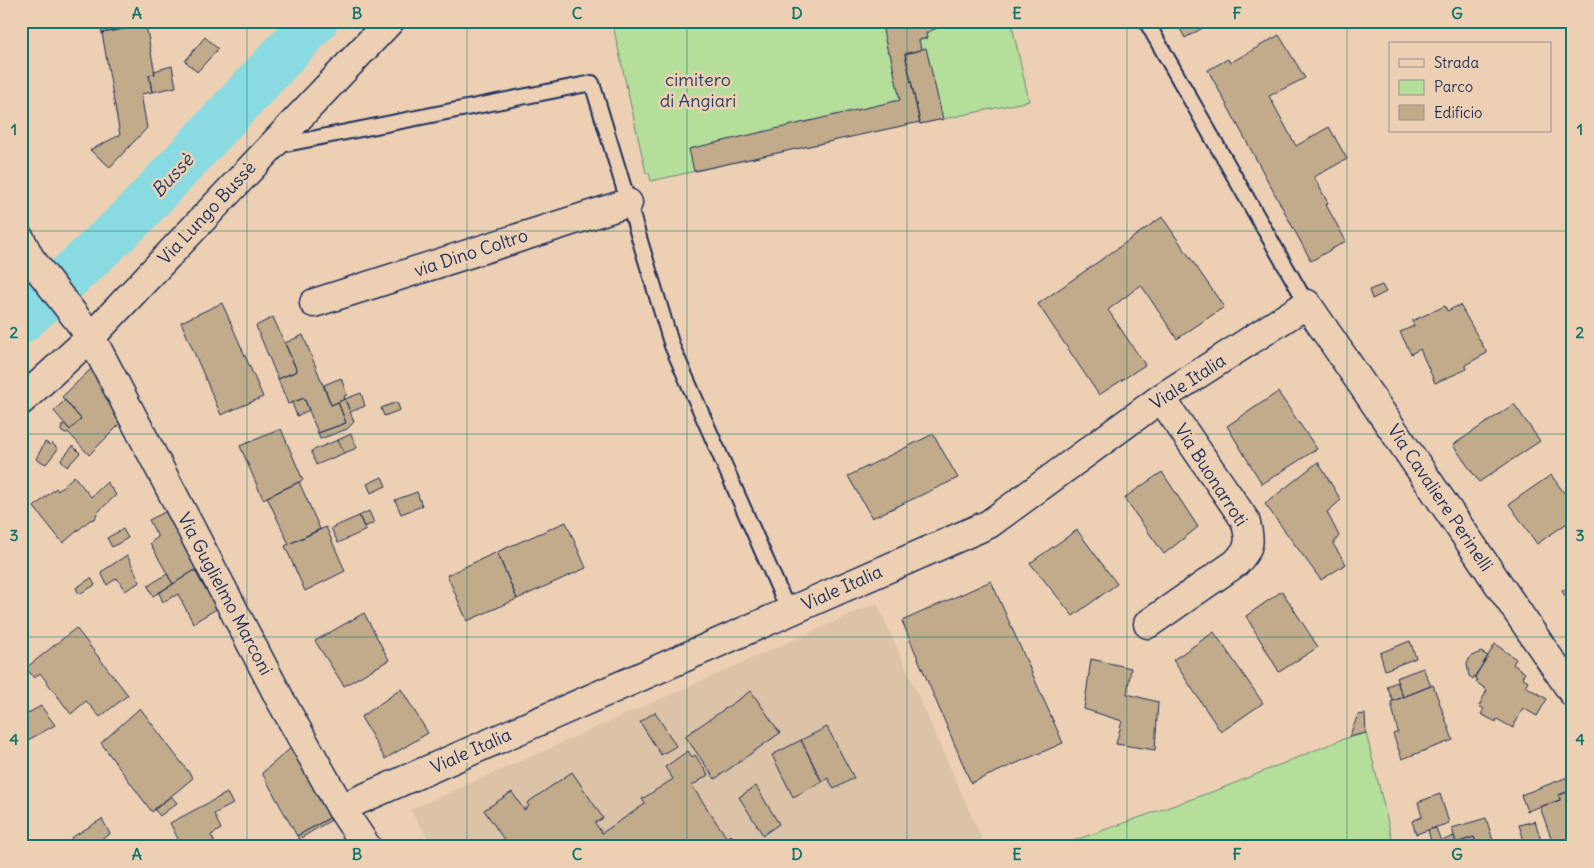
<svg xmlns="http://www.w3.org/2000/svg" width="1594" height="868" viewBox="0 0 1594 868" font-family="Delius,sans-serif">
<style>
.built{fill:#dcc2a6}
.green{fill:#b5de9a;stroke:#68867c}
.lines{fill:none;stroke-linecap:round;stroke-linejoin:round}
.river{stroke:#89dae1;stroke-width:46}
.building{fill:#c2ab8a;stroke:#1b2f5e}
.lane-casing{stroke:#1b2f5e;stroke-width:18}
.street-casing{stroke:#1b2f5e;stroke-width:31}
.secondary-casing{stroke:#1b2f5e;stroke-width:31}
.lane{stroke:#edd0b3;stroke-width:14}
.street{stroke:#edd0b3;stroke-width:28}
.secondary{stroke:#edd0b3;stroke-width:28}
.grid{fill:none;stroke:#0f766e;stroke-width:1;stroke-opacity:0.55}
.labels{text-anchor:middle;stroke-width:5;stroke-linejoin:round;paint-order:stroke}
.park-label{font-size:18px;fill:#2a4064;stroke:#edd0b3}
.street-label{font-size:18px;fill:#1b2f5e;stroke:#edd0b3}
.water-label{font-size:19px;font-style:italic;fill:#26406b;stroke:#edd0b3}
.neatline{fill:none;stroke:#0f766e;stroke-width:2}
.grid-label{font-size:16px;text-anchor:middle;font-weight:bold;fill:#0f766e}
</style>
<rect width="100%" height="100%" fill="#edd0b3"/>
<filter id="ink" filterUnits="userSpaceOnUse"><feTurbulence type="fractalNoise" baseFrequency=".02" numOctaves="2"/><feDisplacementMap in="SourceGraphic" scale="10" xChannelSelector="R" yChannelSelector="G"/><feConvolveMatrix kernelMatrix="1 2 1 2 8 2 1 2 1" color-interpolation-filters="sRGB"/></filter>
<g filter="url(#ink)">
<path class="built" d="M877 603 982 839 966 847H434L410 810Z"/>
<path class="green" d="M612 21H1011L1029 101 920 124V122L908 124 651 181 649 173H646Z
M1366 733 1394 847H1056L1220 789 1343 739Z"/>
<g class="lines">
<path class="river" d="M21 321 132 218 315 21"/>
</g>
<path class="building" d="M99 21H145L146 24 102 33Z
M881 21H937V28L926 33 927 38 919 40 921 50 905 54 920 122 694 171 689 149 900 100 890 53H888Z
M1176 21H1215L1185 38Z
M146 25 155 74 149 75 152 92 141 94 147 128 110 167 90 150 120 135 102 33Z
M1279 35 1305 78 1269 96 1296 146 1329 127 1347 159 1314 177 1328 203 1326 205 1346 241 1311 261 1208 70 1228 59 1230 63Z
M205 37 218 49 197 72 185 61Z
M926 48 943 119 920 124 905 54Z
M172 66 176 87 152 92 149 75 155 74 154 71Z
M1162 217 1224 307 1177 339 1141 285 1108 310 1145 365 1099 395 1038 304Z
M1382 285 1386 292 1372 299 1369 290Z
M222 303 263 397 221 415 181 322Z
M1460 305 1487 353 1465 365 1467 369 1435 383 1420 349 1411 354 1400 332 1414 326 1412 321 1445 306 1447 311Z
M273 317 297 371 278 379 256 326Z
M303 335 331 405 338 402 346 423 318 433 304 398 288 404 278 379 297 371 285 343Z
M92 368 125 419 89 455 68 432 65 434 61 431 62 425 65 424 70 430 81 419 62 397Z
M341 378 347 395 344 396 345 399 331 405 324 385Z
M1278 392 1317 449 1262 484 1227 426Z
M361 393 365 406 350 412 345 399Z
M304 398 309 410 297 416 292 403Z
M345 399 354 422 347 429 320 439 318 433 346 423 338 402Z
M65 400 81 419 70 430 54 411Z
M397 402 400 410 384 416 381 408Z
M1514 404 1540 441 1479 482 1453 445Z
M281 429 303 480 263 499 240 446Z
M351 434 357 448 344 453 338 440Z
M933 434 958 478 872 518 848 476Z
M338 440 344 453 316 465 311 451Z
M45 442 50 445 52 443 58 449 46 464 36 459Z
M73 446 80 453 67 467 61 460Z
M1318 462 1341 500 1327 512 1339 536 1333 544 1346 564 1321 580 1265 504Z
M1162 472 1198 527 1164 554 1124 498Z
M1551 475 1573 505V519L1537 544 1509 504Z
M74 476 91 497 107 482 116 495 97 513 95 519 90 520 63 543 34 507 56 488 58 491Z
M382 477 386 486 371 493 367 484Z
M299 482 320 529 289 544 267 497Z
M417 492 422 506 401 514 395 500Z
M173 508 212 583 204 587 195 570 173 584 150 543 158 537 149 520Z
M369 511 374 523 364 527 359 516Z
M359 516 366 530 338 543 331 528Z
M566 522 586 568 517 599 497 552Z
M326 527 345 571 305 591 285 546Z
M123 529 128 538 112 547 107 538Z
M1077 530 1117 584 1073 616 1030 563Z
M497 552 517 599 467 621 447 575Z
M127 555 140 582 125 591 117 578 107 585 101 572Z
M195 570 204 587 212 583 223 605 193 623 178 594 163 602 159 593Z
M167 574 173 584 153 596 148 586Z
M91 578 95 585 79 594 76 588Z
M991 581 1063 743 971 783 902 621Z
M1573 585V610L1562 591Z
M1282 591 1318 647 1279 672 1246 616Z
M364 613 389 660 344 686 315 641Z
M76 628 128 695 100 717 86 701 71 714 40 673 34 678 26 668Z
M1214 632 1263 703 1221 732 1173 660Z
M1410 641 1416 658 1385 670 1380 653Z
M1495 644 1516 659 1513 664 1525 673 1522 677 1528 681 1525 686 1547 699 1537 716 1523 708 1513 728 1497 719 1496 722 1481 714 1484 709 1479 706 1487 690 1476 682 1478 680 1475 677Z
M1481 652 1488 656 1473 679 1469 676 1467 664 1470 657Z
M1091 659 1131 668 1127 694 1158 702 1155 750 1116 744 1122 721 1084 709Z
M1423 668 1431 686 1403 697 1396 678Z
M1397 682 1403 697 1393 701 1387 686Z
M1433 685 1453 740 1402 759 1393 734 1398 732 1391 702Z
M401 689 428 733 385 759 361 717Z
M751 691 780 733 715 779 685 736Z
M41 706 55 725 21 744V717Z
M140 708 193 778 152 812 101 743Z
M655 712 676 746 661 755 640 722Z
M1365 714 1366 733 1349 737 1358 715Z
M827 727 854 778 834 789 828 778 822 782 801 740Z
M801 740 822 782 793 797 772 755Z
M292 747 331 817 297 836 262 773Z
M688 751 692 757 695 755 708 775 692 786 727 838 731 835 736 844 732 847H538L537 845 534 847H509L484 810 512 792 524 810 529 806 527 803 572 772 603 818 595 823 602 833 645 804 642 799 673 779 665 767Z
M1573 775V790L1559 795 1560 800 1527 811 1521 795Z
M756 786 779 824 763 835 739 797Z
M1573 790V839L1554 846 1540 807 1560 800 1559 795Z
M227 793 233 804 214 814 221 829 211 835 217 847H182L170 823Z
M1440 794 1449 823 1416 834 1412 821 1422 817 1418 802Z
M171 796 177 803 160 816 154 809Z
M338 816 299 839 297 836 331 817Z
M1486 818 1495 847H1478L1474 837 1456 843 1452 828Z
M102 819 110 834 87 847H76L71 838Z
M1535 821 1543 847H1526L1519 825Z
M1436 828 1441 841 1432 845 1428 830Z
M1454 836 1456 843 1474 837 1478 847H1427Z"/>
<g class="lines">
<g class="lane-casing">
<path id="lane" d="M1146 21 1307 304
M276 146 592 83 672 346 789 612"/>
</g>
<g class="street-casing">
<path id="street" d="M21 240 30 258 91 337
M314 303 628 203
M1148 624 1236 563C1251 547 1251 541 1245 520L1161 398
M341 808 989 524 1161 398 1307 304 1573 693"/>
</g>
<g class="secondary-casing">
<path id="secondary" d="M91 337 281 701 341 808 367 847
M21 401 91 337 390 21"/>
</g>
<use href="#lane" class="lane"/>
<use href="#street" class="street"/>
<use href="#secondary" class="secondary"/>
</g>
</g>
<path class="grid" d="M247 21V847M467 21V847M687 21V847M907 21V847M1127 21V847M1347 21V847M21 231H1573M21 434H1573M21 637H1573"/>
<g class="labels">
<g class="park-label">
<text x="698" y="86">cimitero<tspan x="698" dy="21">di Angiari</tspan></text>
</g>
<g class="street-label">
<text transform="translate(207 213) rotate(-47)" y="6">Via Lungo Bussè</text>
<text transform="translate(471 253) rotate(-18)" y="6">via Dino Coltro</text>
<text transform="translate(1188 382) rotate(-33)" y="6">Viale Italia</text>
<text transform="translate(1211 475) rotate(57)" y="6">Via Buonarroti</text>
<text transform="translate(1440 498) rotate(56)" y="6">Via Cavaliere Perinelli</text>
<text transform="translate(842 588) rotate(-24)" y="6">Viale Italia</text>
<text transform="translate(225 594) rotate(62)" y="6">Via Guglielmo Marconi</text>
<text transform="translate(471 751) rotate(-24)" y="6">Viale Italia</text>
</g>
<g class="water-label">
<text transform="translate(172 175) rotate(-47)" y="7">Bussè</text>
</g>
</g>
<rect width="1594" height="868" fill="none" stroke="#edd0b3" stroke-width="55"/>
<rect x="1389" y="42" width="162" height="90" fill="#edd0b3" stroke="#999091"/>
<rect x="1399" y="59" width="25" height="8" fill="#edd0b3" stroke="#999091"/>
<text x="1434" y="68" font-size="15" fill="#1b2f5e">Strada</text>
<rect x="1399" y="80" width="25" height="15" fill="#b5de9a" stroke="#999091"/>
<text x="1434" y="92" font-size="15" fill="#1b2f5e">Parco</text>
<rect x="1399" y="105" width="25" height="15" fill="#c2ab8a" stroke="#999091"/>
<text x="1434" y="118" font-size="15" fill="#1b2f5e">Edificio</text>
<rect x="28" y="28" width="1538" height="812" class="neatline"/>
<g class="grid-label">
<text x="137" y="19">A</text>
<text x="357" y="19">B</text>
<text x="577" y="19">C</text>
<text x="797" y="19">D</text>
<text x="1017" y="19">E</text>
<text x="1237" y="19">F</text>
<text x="1457" y="19">G</text>
<text x="14" y="135">1</text>
<text x="1580" y="135">1</text>
<text x="14" y="338">2</text>
<text x="1580" y="338">2</text>
<text x="14" y="541">3</text>
<text x="1580" y="541">3</text>
<text x="14" y="745">4</text>
<text x="1580" y="745">4</text>
<text x="137" y="860">A</text>
<text x="357" y="860">B</text>
<text x="577" y="860">C</text>
<text x="797" y="860">D</text>
<text x="1017" y="860">E</text>
<text x="1237" y="860">F</text>
<text x="1457" y="860">G</text>
</g>
</svg>
